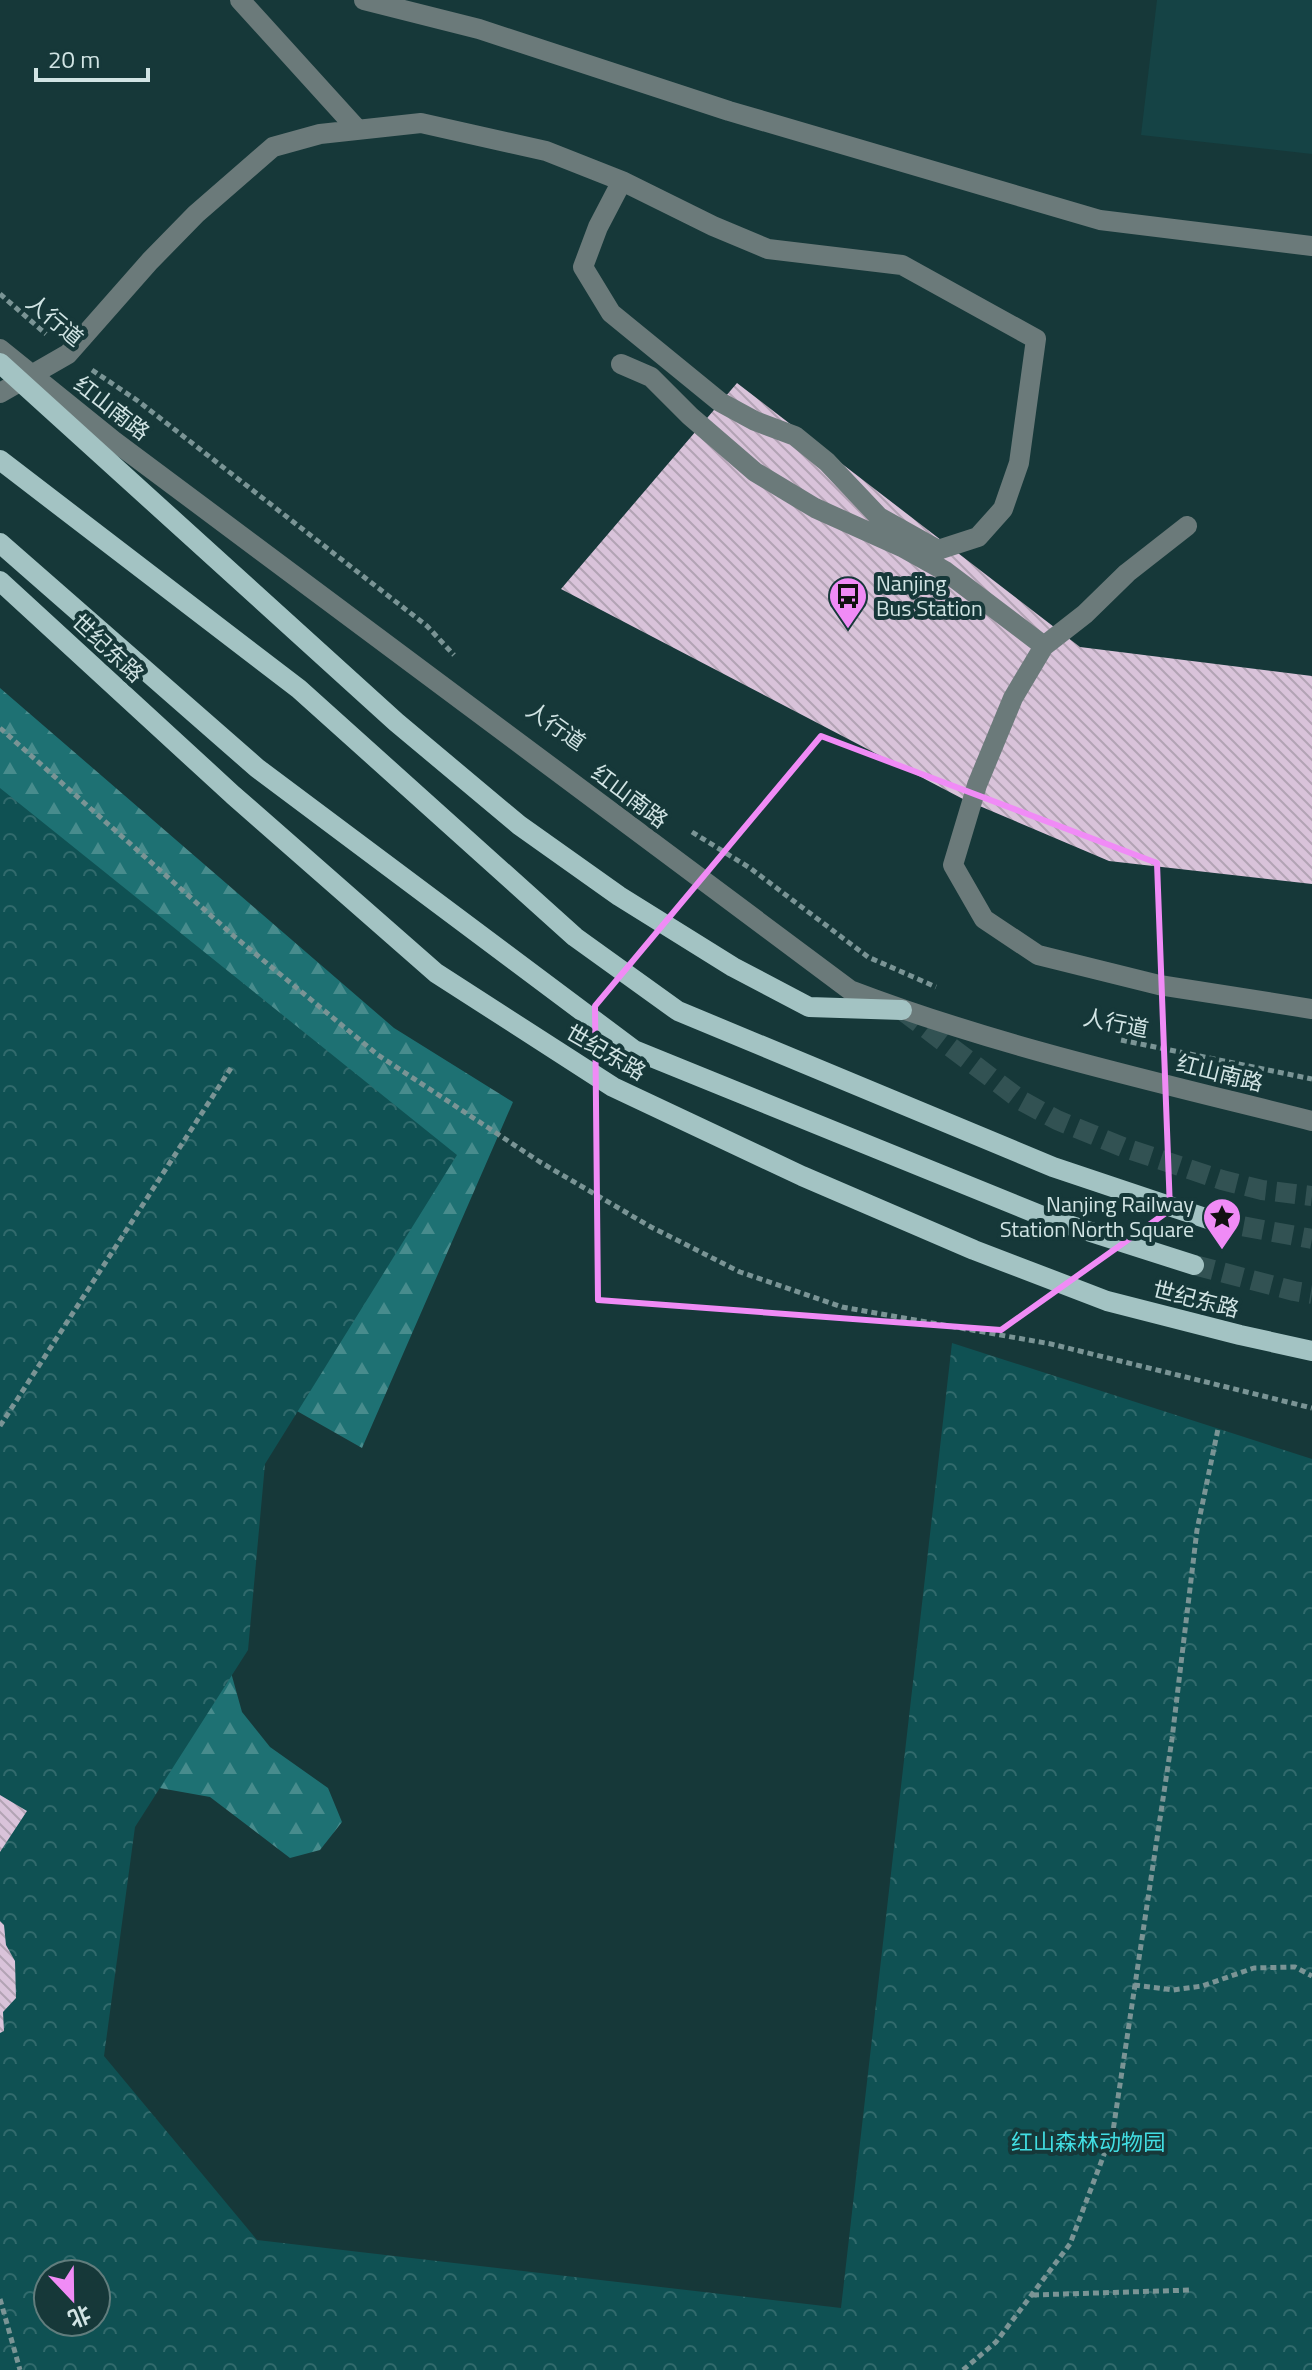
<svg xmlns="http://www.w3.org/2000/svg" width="1312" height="2370" viewBox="0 0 1312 2370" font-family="'Titillium Web','Noto Sans SC',sans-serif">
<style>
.built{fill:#154345}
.forest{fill:url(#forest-firs)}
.park{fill:url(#park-crowns);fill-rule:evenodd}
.building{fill:url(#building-back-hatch)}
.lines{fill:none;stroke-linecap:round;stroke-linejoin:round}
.minor-tunnel{stroke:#325253;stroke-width:20;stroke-dasharray:20 10;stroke-linecap:butt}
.major-tunnel{stroke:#325253;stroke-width:20;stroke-dasharray:20 10;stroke-linecap:butt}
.path{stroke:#7a9495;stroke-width:5;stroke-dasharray:6 4;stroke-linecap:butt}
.minor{stroke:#6b7a7a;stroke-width:20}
.major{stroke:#a3c3c3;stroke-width:20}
.major-bridge{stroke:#a3c3c3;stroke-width:20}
.marked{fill:none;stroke:#f08bf6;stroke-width:6;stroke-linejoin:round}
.labels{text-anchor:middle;stroke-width:8;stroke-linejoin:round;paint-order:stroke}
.street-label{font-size:22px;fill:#d1e4e4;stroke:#163839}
.poi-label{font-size:22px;fill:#d1e4e4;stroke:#163839;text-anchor:start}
.park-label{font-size:22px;fill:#42dee3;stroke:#163839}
</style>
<defs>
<pattern id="forest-firs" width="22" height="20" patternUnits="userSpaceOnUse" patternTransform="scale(2)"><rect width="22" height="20" fill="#1e7173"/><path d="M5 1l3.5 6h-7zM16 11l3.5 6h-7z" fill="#488c8d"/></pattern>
<pattern id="park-crowns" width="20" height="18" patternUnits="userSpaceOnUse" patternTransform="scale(2)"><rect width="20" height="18" fill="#0f5153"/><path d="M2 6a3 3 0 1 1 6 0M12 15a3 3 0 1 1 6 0" fill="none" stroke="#316a6c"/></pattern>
<pattern id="building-back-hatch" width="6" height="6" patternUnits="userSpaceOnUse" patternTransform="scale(2)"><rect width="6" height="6" fill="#d9c3da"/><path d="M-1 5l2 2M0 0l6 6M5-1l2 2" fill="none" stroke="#b2a3b4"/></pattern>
</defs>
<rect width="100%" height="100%" fill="#163839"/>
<path class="built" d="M1157 0H1312V154L1141 135Z"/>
<path class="forest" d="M0 688 394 1028 513 1102 362 1448 267 1394 215 1615 242 1712 270 1747 328 1788 342 1822 320 1850 290 1858 210 1797 126 1782 0 2126Z"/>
<path class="park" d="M0 788 457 1155 265 1464 248 1650 135 1827 104 2056 257 2240 841 2308 952 1343 1312 1459V2370H0ZM48 2274H96V2322H48Z"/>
<path class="building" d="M737 383 1080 647 1312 676V884L1109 861 963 799 561 589Z
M0 1795 27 1811 0 1852Z
M0 1921 4 1925 6 1945 15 1961 16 1998 3 2012 4 2031 0 2033Z"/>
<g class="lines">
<path class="minor-tunnel" d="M903 1011 1022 1101 1057 1120 1125 1148 1222 1180 1262 1190 1312 1196"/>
<path class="major-tunnel" d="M1214 1221 1312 1239
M1194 1265 1294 1291 1312 1294"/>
<path class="path" d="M0 294 46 334
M92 370 138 401 427 626 454 655
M0 728 235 937 378 1055 540 1162 651 1227 740 1272 842 1307 1051 1344 1312 1408
M692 832 750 868 868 957 936 987
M1121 1040 1312 1079
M0 1426 231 1068
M1134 1985 1173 1990 1202 1986 1254 1968 1295 1967 1312 1976
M1033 2295 1192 2290
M0 2299 20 2370
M963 2370 996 2342 1070 2244 1113 2131 1172 1739 1197 1530 1218 1429"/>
<path class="minor" d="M240 0 358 130
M364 0 479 29 729 111 1100 220 1312 246
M0 349 114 441 850 990C999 1047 1157 1082 1312 1121
M621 364 651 377 690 416 755 472 815 508 902 547 945 571 1044 646
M0 393 68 354 150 261 196 214 273 147 320 134 421 123 546 151 622 181 713 226 768 249 902 265 1036 339 1019 463 1003 509 978 537 938 550 879 517 827 462 795 436 755 421 720 402 611 313 583 267 598 227 622 181
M1187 526 1127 573 1085 614 1044 646 1013 698 977 785 953 865 984 919 1038 955 1159 985 1312 1009"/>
<path class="major" d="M0 460 299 689 575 937 678 1011 1053 1167 1214 1221
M0 543 257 768 634 1050 1050 1219 1194 1265
M0 581 233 795 436 973 613 1087 802 1176 974 1250 1107 1301 1240 1335 1312 1351"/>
<path class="major-bridge" d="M0 363 396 722 519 825 619 896 733 967 809 1007 902 1010"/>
</g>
<path class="marked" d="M821 736 1157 863 1170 1210 1001 1330 598 1300 595 1006Z"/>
<defs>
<g id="bus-pin" transform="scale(2)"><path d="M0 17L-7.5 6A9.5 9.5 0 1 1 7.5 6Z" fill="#f08bf6" stroke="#163839"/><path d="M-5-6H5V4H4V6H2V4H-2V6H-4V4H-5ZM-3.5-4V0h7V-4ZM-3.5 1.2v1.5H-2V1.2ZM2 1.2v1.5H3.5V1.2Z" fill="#111"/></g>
<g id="sight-pin" transform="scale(2)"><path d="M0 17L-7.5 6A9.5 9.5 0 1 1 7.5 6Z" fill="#f08bf6" stroke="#163839"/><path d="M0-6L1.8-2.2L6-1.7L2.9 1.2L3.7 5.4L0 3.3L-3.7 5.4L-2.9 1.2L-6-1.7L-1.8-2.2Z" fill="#111"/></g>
</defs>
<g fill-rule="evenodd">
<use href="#bus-pin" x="848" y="596"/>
<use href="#sight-pin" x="1222" y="1217"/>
</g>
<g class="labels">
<g class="street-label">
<text transform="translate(55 320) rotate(40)" y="8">人行道</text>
<text transform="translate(112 408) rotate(38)" y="8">红山南路</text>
<text transform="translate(108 648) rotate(43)" y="8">世纪东路</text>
<text transform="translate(556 726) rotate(35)" y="8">人行道</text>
<text transform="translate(630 796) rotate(37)" y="8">红山南路</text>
<text transform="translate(1116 1023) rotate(11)" y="8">人行道</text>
<text transform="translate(606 1052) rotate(30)" y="8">世纪东路</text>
<text transform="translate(1220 1073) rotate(14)" y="8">红山南路</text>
<text transform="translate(1196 1299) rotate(14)" y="8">世纪东路</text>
</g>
<g class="poi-label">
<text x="876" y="591">Nanjing<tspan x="876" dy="25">Bus Station</tspan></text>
<text x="1194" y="1212" text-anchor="end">Nanjing Railway<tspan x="1194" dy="25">Station North Square</tspan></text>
</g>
<g class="park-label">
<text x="1088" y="2150">红山森林动物园</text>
</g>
</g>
<g transform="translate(72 2298) rotate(158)"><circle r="38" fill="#163839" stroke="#617d7d" stroke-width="2"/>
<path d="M0-6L14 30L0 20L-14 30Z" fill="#f08bf6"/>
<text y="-12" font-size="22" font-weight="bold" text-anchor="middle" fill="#d1e4e4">北</text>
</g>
<path d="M36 68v12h112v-12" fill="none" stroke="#d1e4e4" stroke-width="4"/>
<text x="48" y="68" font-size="24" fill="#d1e4e4" stroke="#163839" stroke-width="6" paint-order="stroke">20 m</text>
</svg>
